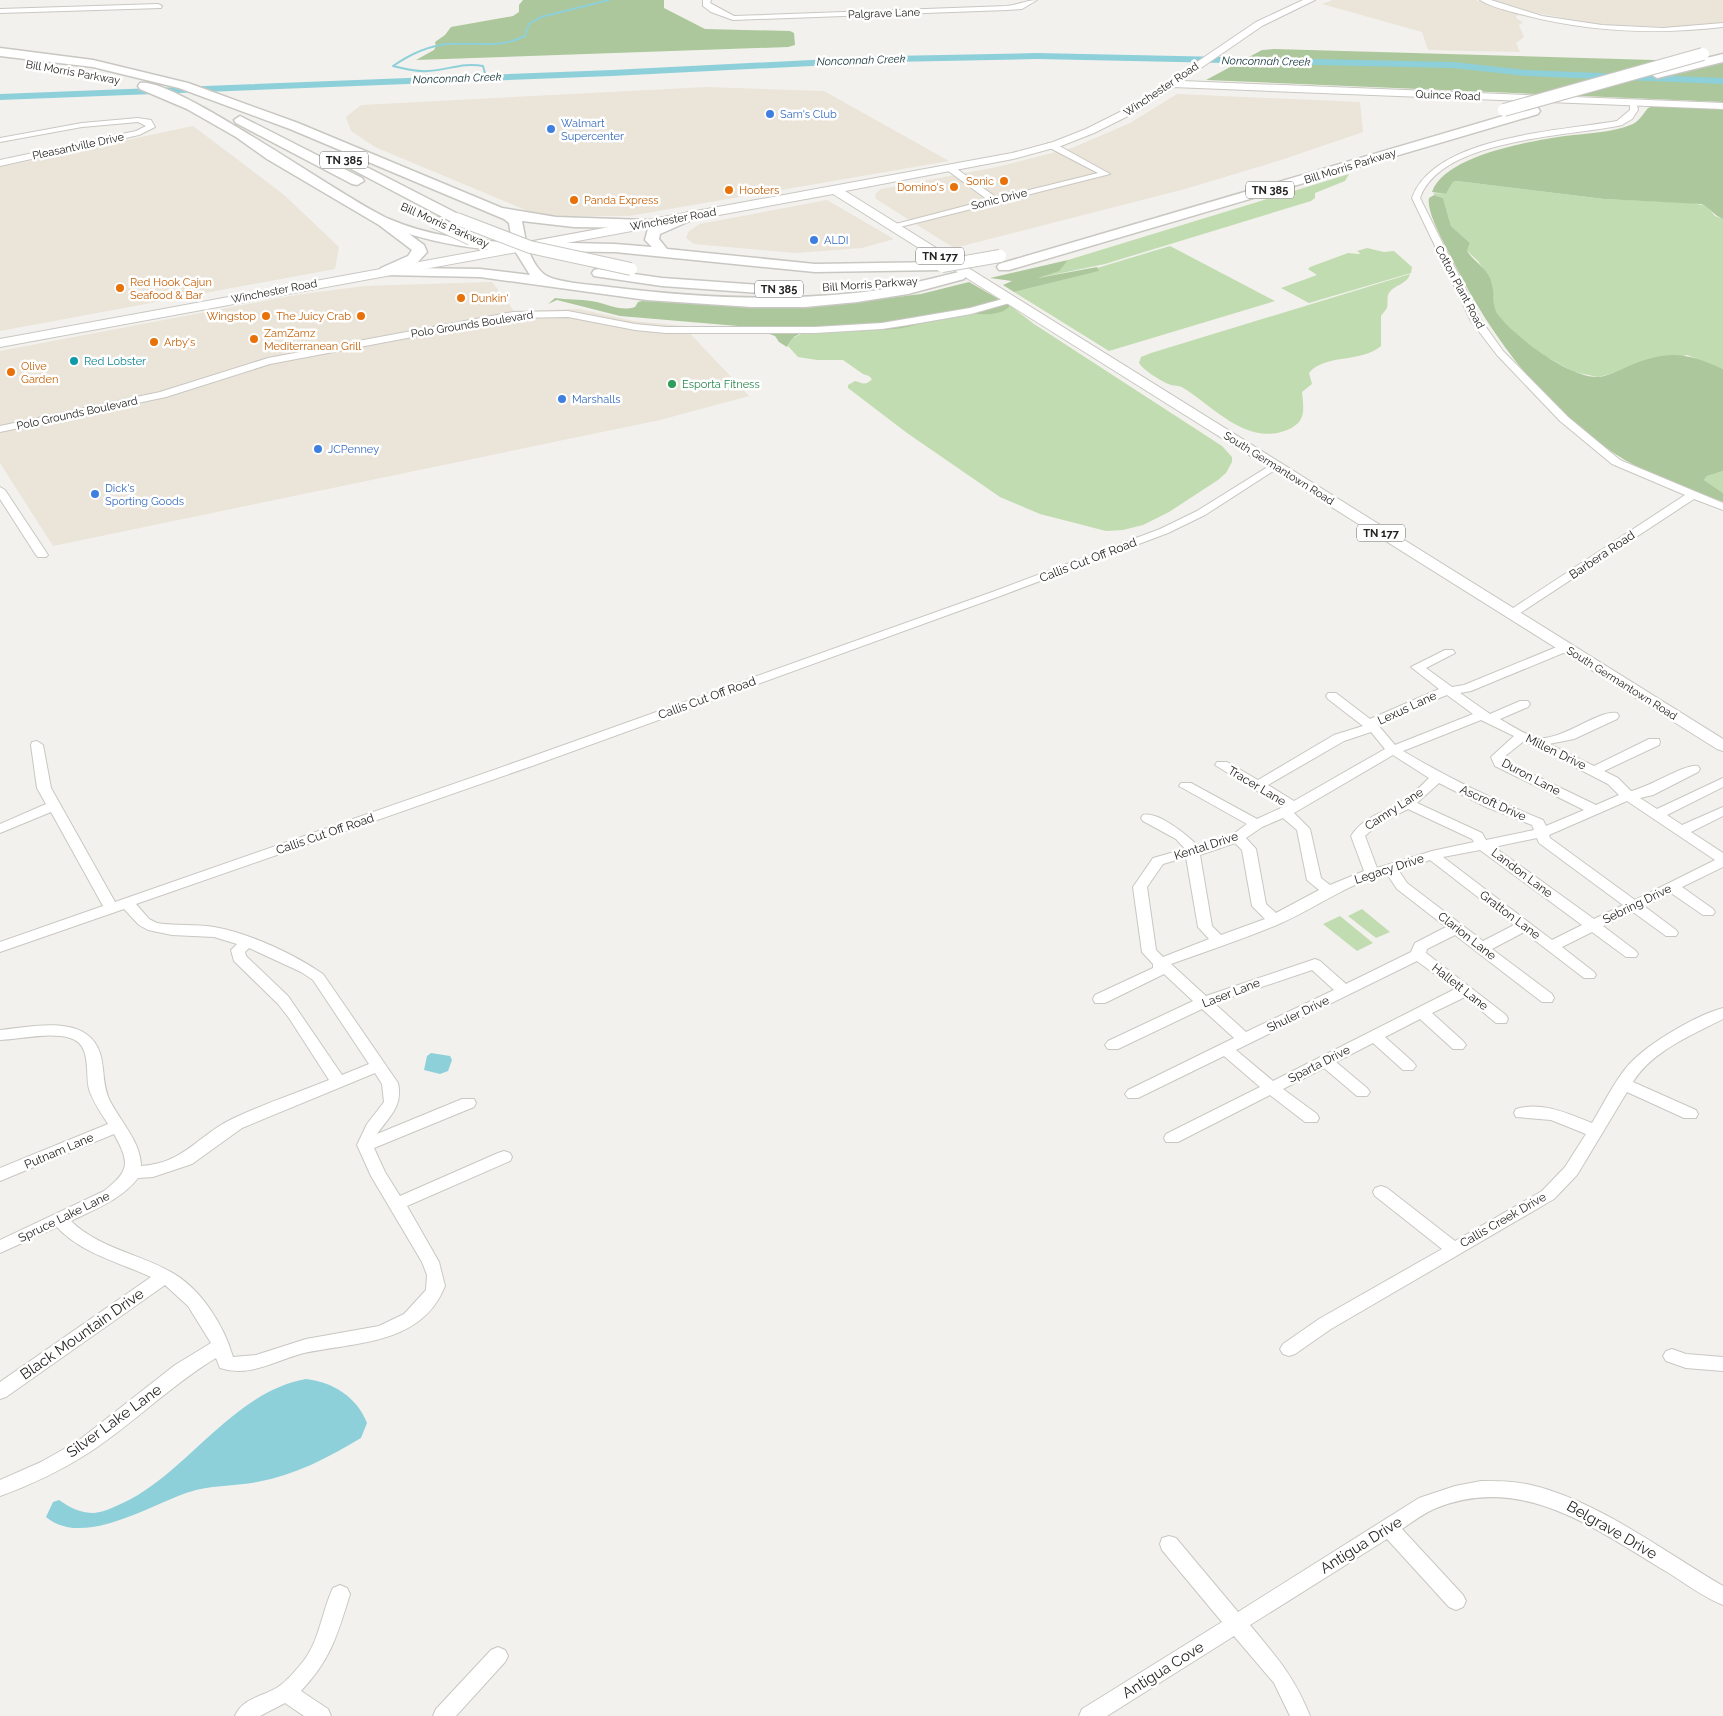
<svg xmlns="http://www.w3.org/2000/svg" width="1723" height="1716" viewBox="0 0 1723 1716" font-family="Raleway,sans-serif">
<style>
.built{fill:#eae4d9}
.green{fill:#c1dcb0}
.forest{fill:#acc79b}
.water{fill:#8ed0da}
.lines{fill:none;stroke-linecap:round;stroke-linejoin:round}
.stream{stroke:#8ed0da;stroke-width:2}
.river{fill:#8ed0da;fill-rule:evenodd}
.minor-casing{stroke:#c9c7c2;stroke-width:2}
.major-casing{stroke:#c9c7c2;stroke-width:2}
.highway-casing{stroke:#c9c7c2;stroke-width:3}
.minor{fill:#fff;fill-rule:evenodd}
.major{fill:#fff;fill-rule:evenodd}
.highway{fill:#fff;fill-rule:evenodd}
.highway-bridge-casing{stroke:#c9c7c2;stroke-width:14;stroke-linecap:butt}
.highway-bridge{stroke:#fff;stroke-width:12}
.shop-dot{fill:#3f7fe0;stroke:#fff;stroke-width:2}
.food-dot{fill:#e8710a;stroke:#fff;stroke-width:2}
.culture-dot{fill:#0f9aa8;stroke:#fff;stroke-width:2}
.leisure-dot{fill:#2e9e5b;stroke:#fff;stroke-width:2}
.labels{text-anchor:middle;stroke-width:5;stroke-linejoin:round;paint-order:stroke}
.far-street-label{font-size:11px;fill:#262523;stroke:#fff}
.far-water-label{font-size:11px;font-style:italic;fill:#113237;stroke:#fff}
.far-shop-label{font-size:11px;fill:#366cbe;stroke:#fff;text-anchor:start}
.shield{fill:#fff;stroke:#676665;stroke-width:1}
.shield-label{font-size:11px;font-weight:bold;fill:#262523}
.far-food-label{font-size:11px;fill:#c56008;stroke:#fff;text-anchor:start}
.far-culture-label{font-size:11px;fill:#0d838f;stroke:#fff;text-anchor:start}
.far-leisure-label{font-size:11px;fill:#27864d;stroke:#fff;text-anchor:start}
.street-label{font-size:12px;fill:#262523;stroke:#fff}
.near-street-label{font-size:15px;fill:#262523;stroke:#fff}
</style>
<rect width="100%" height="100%" fill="#f3f1ed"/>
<path class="built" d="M1333 0H1476L1520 15 1516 16 1517 19 1523 22 1519 25 1524 37 1516 43 1520 52 1428 50 1422 32 1322 4Z
M1493 0H1723V22L1668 27 1599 24 1537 13Z
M707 87 824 91 949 161 629 216H551L528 211 375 147 351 131 346 117 361 105Z
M1177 94 1360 102 1363 132 1281 160 1185 189 954 248 876 199 875 194 881 189 997 167 1072 148 1130 123Z
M193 126 283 194 339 247 335 269 0 331V167Z
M827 200 894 239 862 248 796 253 694 244 686 238 689 231 700 224Z
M492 282 514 311 579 309 634 321 683 326 749 396 660 420 53 546 0 463V351L296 295 364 286Z"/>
<path class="green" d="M1349 174 1345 181 1315 193V198L1311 201 1105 264 1038 278 1054 272 1068 260Z
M1457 181 1604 199 1692 203 1707 206 1715 216 1723 219V369L1687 355 1598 377 1574 372 1545 356 1517 335 1497 315 1494 307 1492 283 1478 261 1467 251 1470 243 1451 226 1443 198 1434 195V193L1446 194 1453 182Z
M1170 246 1275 301 1109 351 1014 292 1098 271 1097 268Z
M1367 248 1384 252 1394 251 1412 267 1411 273 1309 303 1281 288 1317 275 1308 269 1310 267 1348 253 1359 254 1360 253 1357 251Z
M1410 274C1407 285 1392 285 1388 295 1387 299 1388 303 1387 308L1381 316V346C1361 363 1324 354 1309 373L1312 384 1302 392C1304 411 1306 422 1287 430 1247 446 1215 408 1185 389 1179 385 1176 386 1171 385 1162 382 1143 370 1139 363L1141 357 1151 353Z
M1009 305 1034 324 1222 446 1232 457V462L1226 473 1218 480 1169 512 1143 525 1123 530 1106 531 1040 514 1000 497 907 433 848 388V385L855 381C862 383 866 386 872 379L869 376 863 374 843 360H817L798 357 788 346 791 339 803 333 837 329H893L938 319 1009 307Z
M1723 471V493L1704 480 1707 476Z
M1362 909 1390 932 1376 938 1348 916Z
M1340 916 1373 943 1357 951 1323 924Z"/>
<path class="forest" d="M523 0H664V8L705 29 790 31 794 33 795 45 788 47 416 60 434 50 436 46 435 42 445 35 451 27 513 16 519 12V5Z
M1274 49 1723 62V102L1206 80 1262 50Z
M1656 105 1723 107V219C1713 215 1710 207 1701 204L1604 199 1457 181 1453 182 1446 194 1432 192C1444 156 1530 141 1565 136 1587 133 1612 133 1633 124 1640 120 1643 114 1648 108Z
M1434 195 1443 198 1451 226 1470 243 1467 251C1474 262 1489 269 1492 284 1495 294 1491 307 1499 316 1517 338 1568 377 1597 377 1607 377 1620 370 1629 366 1668 350 1685 352 1723 369V471L1707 476 1704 480 1723 493V502C1691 489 1655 478 1625 460 1550 416 1491 338 1453 261 1446 246 1426 213 1429 198Z
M1068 260 1059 271 1038 278 1097 267 1099 271 1014 292 1003 285 1012 281 990 278Z
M969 282 1009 305V307C994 320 971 311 954 314 934 318 915 327 895 329 871 332 809 324 793 338 790 340 789 344 787 347L779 342 775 336 750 327 620 316 557 300 548 304 555 298C567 300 580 299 591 301 606 303 619 312 635 307L638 302 642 301 734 306 856 302 921 294Z"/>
<path class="water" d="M431 1053 450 1056 452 1060 448 1071 440 1074 424 1070 427 1056Z
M306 1379C333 1382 357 1397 367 1423L361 1438C328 1458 295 1475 257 1482 237 1486 216 1485 196 1490 157 1500 85 1550 46 1517L53 1502 59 1500C69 1507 80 1513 94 1513 106 1512 118 1505 129 1500 191 1467 234 1392 306 1379Z"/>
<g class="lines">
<path class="stream" d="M486 77 483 66C463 62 448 70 428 71 416 72 405 69 393 66 409 55 428 46 447 44 474 42 500 49 525 36L529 24 541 17 609 0"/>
<path class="river" d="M1037 53 1453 62 1526 70 1723 78V84L1526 76 1453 68 1037 59 891 62 612 76 0 100V94L612 70 891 56Z"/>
<g class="minor-casing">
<path id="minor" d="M703 0H711L710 3 734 16 1007 6C1018 5 1026 0 1037 0L1022 9 1007 10 733 20 711 12 703 6Z
M1480 0H1491L1542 16 1602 25 1663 28 1723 23V27C1654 35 1587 32 1520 14 1508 11 1491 7 1480 0Z
M158 4 162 6 161 8 0 13V9Z
M1630 100H1636L1638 110 1632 119 1622 125C1568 137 1441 138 1420 198L1481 320 1503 351 1568 417 1620 460 1723 503V510L1694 499 1511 619 1505 615 1507 612 1685 495 1612 464 1560 421 1497 355 1471 321 1412 198C1434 136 1560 131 1617 121L1630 110Z
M138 118 151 120 155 127 139 135 0 166V160L136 131 146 126 138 122 82 127 0 142V138L82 123Z
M1048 143H1054L1110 174 892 229 888 226 988 200 947 170V166H953L997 198 1098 173 1048 147Z
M1010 297 1015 300 1013 302 971 314 908 325 882 329 815 333H666L635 330 568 317 513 318 270 364 166 397 0 432V426L160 392 268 358 513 312 568 311 635 324 666 327H815L882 323 970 308Z
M1274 463 1279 466 1278 468 1205 515 1168 533 1003 595 532 766 136 904 149 919 157 923C176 926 195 924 214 927 249 933 294 954 323 974L398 1083C403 1106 390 1116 377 1134L462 1099H474L476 1103 474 1107 374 1148 385 1172 400 1196 498 1153 504 1151 510 1153 512 1157 510 1161 407 1206 439 1262 445 1286C422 1345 355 1342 304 1353 276 1360 250 1378 220 1368L216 1358C171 1385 134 1423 90 1452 62 1470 31 1485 0 1496V1480L41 1462 78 1441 175 1365 211 1343 188 1306 165 1285 6 1397 0 1399V1382L151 1277C119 1262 82 1254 57 1227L0 1253V1240L104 1191C130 1171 130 1163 114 1134L0 1181V1168L108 1124C101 1113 93 1102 89 1089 85 1073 92 1044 70 1038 49 1032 22 1039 0 1040V1030C31 1027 87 1013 100 1053 105 1069 102 1086 110 1101 120 1121 141 1142 141 1166 185 1163 198 1135 232 1119 263 1104 297 1093 329 1080L289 1018 278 1004 234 961 231 950 237 944 214 937 172 935 148 930 139 925 124 909 0 952V942L103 906 51 812 0 833V824L46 804 37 788 31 745 32 742 37 741 43 745 51 788 115 902 522 760 995 591 1160 529 1197 511ZM249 948 301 972 313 980 369 1064 342 1075 288 996 246 956 245 952ZM375 1073 382 1084 384 1102 367 1124 357 1145 371 1176 422 1262 427 1275 426 1290 404 1314 379 1326 306 1339 256 1355 233 1357C224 1325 200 1287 169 1271 157 1264 143 1259 130 1254 109 1246 87 1237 71 1221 95 1209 121 1200 138 1178L153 1177 192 1164 242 1128Z
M0 487 5 490 48 555 46 557H38L36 555 0 499Z
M1564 644 1570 648 1568 651 1471 691 1460 693 1490 714 1520 701H1528L1530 704 1528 707 1500 719C1509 724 1530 738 1539 738 1563 740 1600 709 1617 713L1619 716 1617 719 1574 739 1549 744 1594 766 1649 739H1659L1660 742 1659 745 1604 771 1618 778 1631 791C1648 788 1686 763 1698 766L1700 769 1698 772 1653 795 1640 798 1657 809 1723 778V787L1667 815 1682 825 1723 807V816L1691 832 1723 853V867L1682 887 1713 909 1715 912 1713 915H1703L1671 893 1644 906 1676 930 1678 933 1676 936H1666L1633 912 1603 926 1636 951 1638 954 1636 957H1626L1592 932 1562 947 1594 972 1596 975 1594 978H1584L1524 932 1492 949 1552 994 1554 998 1552 1002H1542L1455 935 1427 949 1426 953 1506 1015 1508 1019 1506 1023H1496L1465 997 1432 1013 1463 1041 1466 1045 1463 1049H1453L1420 1019 1385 1037 1413 1062 1416 1066 1413 1070H1403L1373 1043 1336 1062 1367 1088 1370 1092 1367 1096H1357L1324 1068 1283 1089 1317 1114 1319 1118 1317 1122H1305L1270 1095 1178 1142H1166L1164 1138 1166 1134 1260 1087 1224 1056 1138 1098H1128L1125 1094 1128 1090 1234 1038 1202 1009 1118 1049H1108L1105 1045 1108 1041 1193 1001 1164 974 1105 1003H1095L1093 999 1095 995 1153 968V964L1142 952 1133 887 1153 858 1185 849 1176 839 1143 821 1141 818 1143 815C1158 811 1187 835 1197 845L1232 835 1247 824 1179 786 1181 783H1191L1257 819 1283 807 1215 765 1217 762H1227L1258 780 1334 735 1363 726 1328 699 1326 696 1328 693H1336L1370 719 1439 689 1411 667 1445 650H1453L1455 653 1426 668 1452 687 1464 685ZM1447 695 1473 714 1395 745 1378 725 1394 716ZM1481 720 1514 736 1491 757 1495 766 1584 810 1546 826 1543 820C1494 800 1448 778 1403 751ZM1371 732 1385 749 1294 801 1268 785 1344 741ZM1524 741 1608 784 1619 795 1596 805 1505 761 1504 757ZM1393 755 1429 778C1421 786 1412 795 1402 801 1384 813 1364 816 1351 836L1364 871 1330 885 1321 878 1310 829 1294 813ZM1439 783 1486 807 1532 825 1534 830 1486 840 1482 833 1417 803ZM1627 801 1715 860 1635 900 1550 838 1549 835ZM1408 809 1472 839 1474 842 1432 851 1377 868 1365 836 1378 824ZM1283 818 1297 830 1307 880 1319 890 1276 913 1266 904 1256 849 1246 838 1262 827ZM1537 838 1539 843 1623 905 1594 919 1494 847ZM1235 843 1242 850 1252 906 1265 919 1221 935 1212 926 1200 855ZM1480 850 1582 925 1552 940 1443 857ZM1186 857 1198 927 1209 939 1163 957 1156 950 1147 887 1163 864ZM1430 860 1514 925 1483 941 1407 883 1399 871ZM1387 874 1397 889 1446 927 1415 943 1411 952 1346 984 1320 961 1315 959 1206 996 1171 964C1207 951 1244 939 1279 924 1316 908 1348 883 1387 874ZM1417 961 1455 989 1273 1081 1236 1050ZM1312 970 1334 990 1246 1032 1214 1003Z
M1723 1008V1019C1692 1035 1652 1051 1633 1082L1696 1110 1698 1114 1696 1118H1684L1627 1092 1577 1175 1554 1199 1331 1329 1295 1354 1289 1356 1283 1354 1280 1349 1283 1344 1319 1319 1442 1249 1375 1196 1373 1192 1375 1188 1381 1186 1387 1188 1455 1241 1542 1191 1565 1167 1586 1134 1551 1120 1516 1117 1514 1113 1516 1109C1542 1101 1569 1114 1592 1123 1603 1105 1613 1084 1626 1068 1643 1046 1696 1015 1723 1008Z
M1672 1349 1686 1354 1723 1357V1371L1686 1368 1666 1361 1663 1356 1666 1351Z
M1481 1481C1498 1481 1514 1481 1531 1485 1596 1500 1665 1552 1723 1586V1605C1703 1597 1685 1583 1667 1572 1595 1529 1522 1472 1434 1509 1423 1514 1412 1522 1402 1529L1463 1595 1466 1601 1463 1607 1456 1610 1449 1607 1387 1539 1250 1625C1277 1658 1294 1676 1310 1716H1290L1274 1683 1234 1636 1107 1716H1079L1082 1709 1222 1622 1162 1550 1160 1544 1162 1538 1169 1536 1176 1538 1238 1612 1419 1498 1455 1486Z
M340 1585 347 1588 350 1594C337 1636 331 1659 301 1691L328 1709 331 1716H304L285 1703 260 1716H235C243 1697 263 1697 278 1687 287 1681 298 1668 305 1659 320 1638 322 1611 333 1588Z
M498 1647 505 1650 508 1656 505 1662 456 1716H433L436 1709 491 1650Z"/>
</g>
<g class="major-casing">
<path id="major" d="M1303 0H1315L1262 26 1182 81 1723 103V109L1173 87 1140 110 1094 133 1061 146 1013 159 845 191 1723 739V751L1717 749 833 194 0 347V339L1012 153 1053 142 1086 129 1132 106 1256 22Z"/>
</g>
<g class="highway-casing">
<path id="highway" d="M0 48 93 60 188 83 298 123 502 208 556 217 646 220 653 224 646 228 574 227 522 221 526 242 615 244 652 247 645 240 648 229 689 212 694 213 696 216 694 219 660 234 659 239 667 249 815 264 942 262 949 266 942 270 815 272 615 252 529 251C532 260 540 274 549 277 562 283 594 285 609 287 691 297 773 302 855 293 890 290 925 280 959 272L966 276 964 279 908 294 857 302 805 307H752L647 300 480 277 386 275 381 274 379 271 381 268 408 256 412 250 379 225 267 159 236 137 187 109 140 89 138 86 140 83C172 75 346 201 389 219 426 235 472 242 512 242L509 223 504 219 290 129 179 88 93 67 0 56ZM409 234C443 244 478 250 515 251L530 275 480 269 405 268 418 262 427 252 424 245Z
M1723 54V62L1657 78 1651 74 1653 71Z
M1534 107 1538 108 1540 111 1538 114 1009 270H999L997 267 999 264Z
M240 116 362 178 364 181 357 185 352 184 236 123 234 120Z
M345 156 462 216 464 219 462 222H452L340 163 338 160Z
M599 269 662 278 760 285 767 289 760 293 662 286 594 276 592 273 594 270Z"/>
</g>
<use href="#minor" class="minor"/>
<use href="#major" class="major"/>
<use href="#highway" class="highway"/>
<g class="highway-bridge-casing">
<path id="highway-bridge" d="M1504 110 1703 54
M457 219 530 247 631 269
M434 222 471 239
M942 266 1000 256"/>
</g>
<use href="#highway-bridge" class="highway-bridge"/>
</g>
<g class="shop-dot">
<circle cx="770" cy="114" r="5"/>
<circle cx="551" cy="129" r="5"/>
<circle cx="814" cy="240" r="5"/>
<circle cx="562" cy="399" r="5"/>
<circle cx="318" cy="449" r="5"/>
<circle cx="95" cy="494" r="5"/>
</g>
<g class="food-dot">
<circle cx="1004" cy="181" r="5"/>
<circle cx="954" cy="187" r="5"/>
<circle cx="729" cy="190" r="5"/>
<circle cx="574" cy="200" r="5"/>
<circle cx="120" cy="288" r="5"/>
<circle cx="461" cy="298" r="5"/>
<circle cx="266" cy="316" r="5"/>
<circle cx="361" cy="316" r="5"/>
<circle cx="254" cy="339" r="5"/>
<circle cx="154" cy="342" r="5"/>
<circle cx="11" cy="372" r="5"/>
</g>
<circle class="culture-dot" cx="74" cy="361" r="5"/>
<circle class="leisure-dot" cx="672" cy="384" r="5"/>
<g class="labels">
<g class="far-street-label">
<text transform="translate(884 13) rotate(-2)" y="4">Palgrave Lane</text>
<text transform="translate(73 72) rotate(10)" y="4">Bill Morris Parkway</text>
<text transform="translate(1161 89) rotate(-34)" y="4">Winchester Road</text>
<text transform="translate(1448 95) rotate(2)" y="4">Quince Road</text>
<text transform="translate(78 146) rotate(-12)" y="4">Pleasantville Drive</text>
<text transform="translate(1350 166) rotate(-17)" y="4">Bill Morris Parkway</text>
<text transform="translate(999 199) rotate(-14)" y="4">Sonic Drive</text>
<text transform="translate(673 219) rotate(-10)" y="4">Winchester Road</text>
<text transform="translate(445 225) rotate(24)" y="4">Bill Morris Parkway</text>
<text transform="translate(870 284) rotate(-4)" y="4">Bill Morris Parkway</text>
<text transform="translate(1460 287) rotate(62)" y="4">Cotton Plant Road</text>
<text transform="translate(274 291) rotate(-11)" y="4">Winchester Road</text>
<text transform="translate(472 324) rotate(-9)" y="4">Polo Grounds Boulevard</text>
<text transform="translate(77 413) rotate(-12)" y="4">Polo Grounds Boulevard</text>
<text transform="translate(1279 468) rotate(32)" y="4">South Germantown Road</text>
<text transform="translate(1622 683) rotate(32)" y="4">South Germantown Road</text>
</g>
<g class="far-water-label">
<text transform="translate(861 60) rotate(-2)" y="4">Nonconnah Creek</text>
<text transform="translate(1266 61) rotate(1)" y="4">Nonconnah Creek</text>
<text transform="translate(457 78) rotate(-2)" y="4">Nonconnah Creek</text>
</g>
<g class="far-shop-label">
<text x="780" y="118">Sam's Club</text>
<text x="561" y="127">Walmart<tspan x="561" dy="13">Supercenter</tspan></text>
<text x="824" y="244">ALDI</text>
<text x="572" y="403">Marshalls</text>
<text x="328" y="453">JCPenney</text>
<text x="105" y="492">Dick's<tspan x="105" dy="13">Sporting Goods</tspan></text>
</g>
<g class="shield">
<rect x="320" y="151.5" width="48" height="17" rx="4"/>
<rect x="1246" y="181.5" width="48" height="17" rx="4"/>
<rect x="916" y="247.5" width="48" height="17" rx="4"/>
<rect x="755" y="280.5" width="48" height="17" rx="4"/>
<rect x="1357" y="524.5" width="48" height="17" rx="4"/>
</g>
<g class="shield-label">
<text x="344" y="164">TN 385</text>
<text x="1270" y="194">TN 385</text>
<text x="940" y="260">TN 177</text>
<text x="779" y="293">TN 385</text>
<text x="1381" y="537">TN 177</text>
</g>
<g class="far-food-label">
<text x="994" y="185" text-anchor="end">Sonic</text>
<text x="944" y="191" text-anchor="end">Domino's</text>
<text x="739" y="194">Hooters</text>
<text x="584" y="204">Panda Express</text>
<text x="130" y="286">Red Hook Cajun<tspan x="130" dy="13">Seafood &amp; Bar</tspan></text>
<text x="471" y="302">Dunkin'</text>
<text x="256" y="320" text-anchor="end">Wingstop</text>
<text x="351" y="320" text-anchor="end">The Juicy Crab</text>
<text x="264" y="337">ZamZamz<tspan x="264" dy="13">Mediterranean Grill</tspan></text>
<text x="164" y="346">Arby's</text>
<text x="21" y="370">Olive<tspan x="21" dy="13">Garden</tspan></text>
</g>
<g class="far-culture-label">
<text x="84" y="365">Red Lobster</text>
</g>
<g class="far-leisure-label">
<text x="682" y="388">Esporta Fitness</text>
</g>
<g class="street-label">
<text transform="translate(1602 555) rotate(-34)" y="4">Barbera Road</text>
<text transform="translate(1088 560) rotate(-21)" y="4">Callis Cut Off Road</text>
<text transform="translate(707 698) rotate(-20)" y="4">Callis Cut Off Road</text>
<text transform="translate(1407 708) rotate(-25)" y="4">Lexus Lane</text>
<text transform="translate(1556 752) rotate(26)" y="4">Millen Drive</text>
<text transform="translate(1531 777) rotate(28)" y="4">Duron Lane</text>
<text transform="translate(1257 786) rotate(31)" y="4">Tracer Lane</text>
<text transform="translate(1493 803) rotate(24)" y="4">Ascroft Drive</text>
<text transform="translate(1394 809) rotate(-33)" y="4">Camry Lane</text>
<text transform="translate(325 834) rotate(-19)" y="4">Callis Cut Off Road</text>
<text transform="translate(1206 846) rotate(-18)" y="4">Kental Drive</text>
<text transform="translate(1389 869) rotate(-18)" y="4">Legacy Drive</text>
<text transform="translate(1522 873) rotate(37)" y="4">Landon Lane</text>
<text transform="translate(1637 904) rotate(-26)" y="4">Sebring Drive</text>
<text transform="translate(1510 915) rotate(37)" y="4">Gratton Lane</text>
<text transform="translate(1467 936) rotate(38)" y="4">Clarion Lane</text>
<text transform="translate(1460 987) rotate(38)" y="4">Hallett Lane</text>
<text transform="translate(1231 993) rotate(-21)" y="4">Laser Lane</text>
<text transform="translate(1298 1014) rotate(-26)" y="4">Shuler Drive</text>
<text transform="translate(1319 1064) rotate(-27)" y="4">Sparta Drive</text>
<text transform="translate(59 1151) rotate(-23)" y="4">Putnam Lane</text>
<text transform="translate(64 1217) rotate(-26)" y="4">Spruce Lake Lane</text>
<text transform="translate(1503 1220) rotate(-30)" y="4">Callis Creek Drive</text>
</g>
<g class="near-street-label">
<text transform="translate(82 1334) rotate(-35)" y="5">Black Mountain Drive</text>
<text transform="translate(114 1421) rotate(-36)" y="5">Silver Lake Lane</text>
<text transform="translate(1612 1530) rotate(30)" y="5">Belgrave Drive</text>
<text transform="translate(1361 1545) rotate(-32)" y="5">Antigua Drive</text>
<text transform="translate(1163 1670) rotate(-32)" y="5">Antigua Cove</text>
</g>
</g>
</svg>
